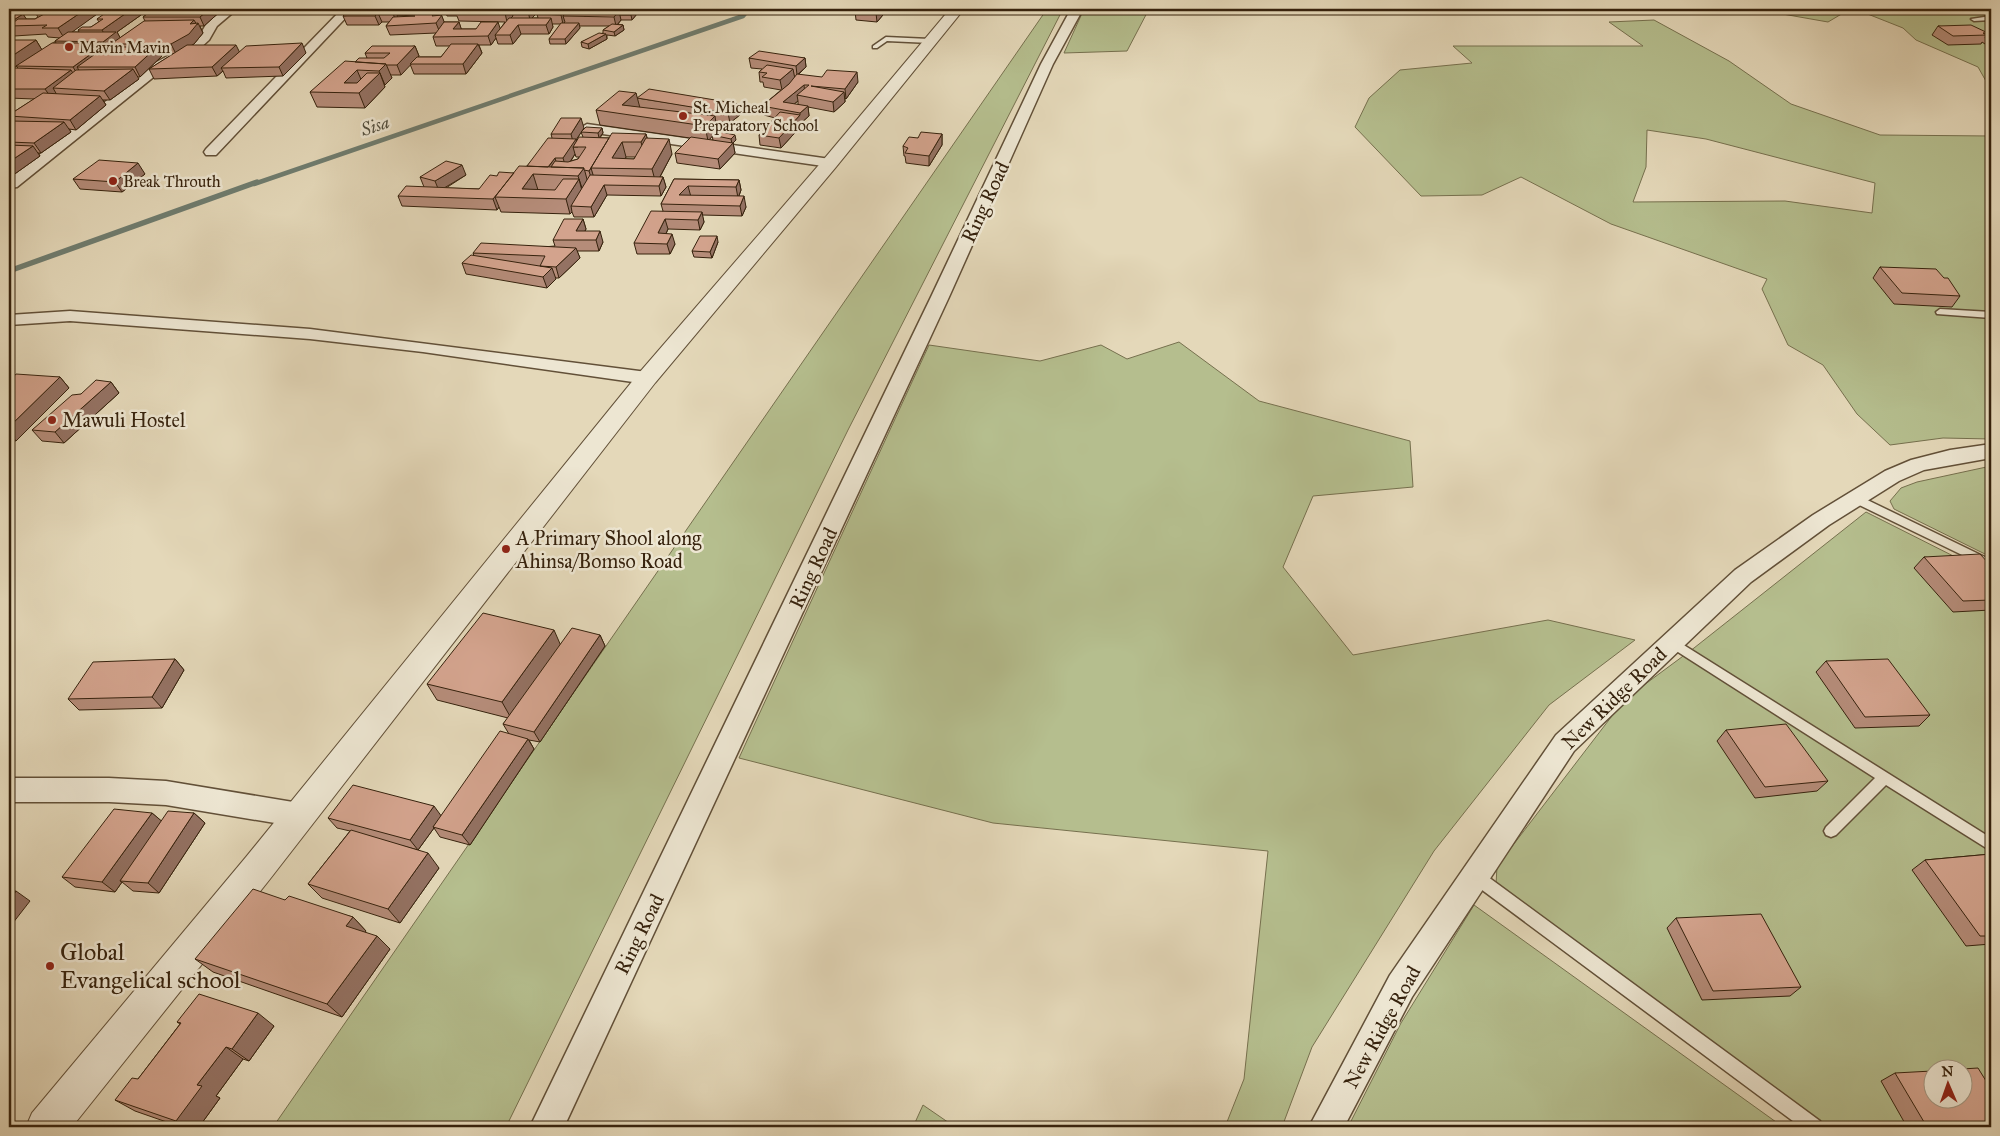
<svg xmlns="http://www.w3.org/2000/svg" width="2000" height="1136" viewBox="0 0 2000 1136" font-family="'IM FELL Great Primer',serif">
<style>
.green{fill:#b5be8e;stroke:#76704e;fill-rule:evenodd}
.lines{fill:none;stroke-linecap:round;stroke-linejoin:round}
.stream-far1{stroke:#6f7d70;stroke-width:4.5}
.stream{stroke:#6f7d70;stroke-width:5.5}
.service-casing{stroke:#625038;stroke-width:3}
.minor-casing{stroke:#625038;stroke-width:3}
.tertiary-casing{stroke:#625038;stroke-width:2}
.service{fill:#ede6d2;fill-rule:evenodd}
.minor{fill:#ede6d2;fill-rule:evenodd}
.tertiary{fill:#ede6d2;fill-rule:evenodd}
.wall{fill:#b58c79;stroke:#36220d;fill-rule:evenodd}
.shaded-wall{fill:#947263;stroke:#36220d}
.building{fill:#d3a38d;stroke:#36220d}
.poi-dot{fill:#8f2418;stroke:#ede6d2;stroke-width:2}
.labels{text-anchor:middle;stroke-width:5;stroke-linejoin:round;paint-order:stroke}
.far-poi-label{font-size:16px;fill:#36220d;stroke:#ede6d2;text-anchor:start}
.far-water-label{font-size:18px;font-style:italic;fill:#524f3f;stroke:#ede6d2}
.street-label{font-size:20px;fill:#36220d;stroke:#ede6d2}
.poi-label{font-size:20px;fill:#36220d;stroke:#ede6d2;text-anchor:start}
.near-poi-label{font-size:24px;fill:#36220d;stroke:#ede6d2;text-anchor:start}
</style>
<rect width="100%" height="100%" fill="#e4d8b9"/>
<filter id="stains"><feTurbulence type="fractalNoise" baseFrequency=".004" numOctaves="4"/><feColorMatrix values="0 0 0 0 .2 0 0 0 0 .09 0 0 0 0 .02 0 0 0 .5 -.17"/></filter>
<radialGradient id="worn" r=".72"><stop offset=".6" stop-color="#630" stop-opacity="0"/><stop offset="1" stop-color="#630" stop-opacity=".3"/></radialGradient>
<path class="green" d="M1047 9H1063L848 430 506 1127H273Z
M1084 9H1149L1127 51 1064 53Z
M1754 9H1850L1828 22Z
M1855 9H1991V90L1978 67 1916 40 1903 28Z
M1654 20 1729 61 1791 104 1880 135 1991 136V439L1943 438 1890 445 1857 414 1823 365 1788 345 1762 289 1767 279 1611 224 1521 177 1482 195 1421 196 1355 127 1369 98 1400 70 1472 63 1453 46H1643L1609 22ZM1647 130 1706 139 1875 183 1872 213 1785 201 1633 202 1646 167Z
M1179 342 1259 401 1410 441 1413 487 1313 496 1283 567 1353 655 1548 620 1635 640 1549 705 1434 851 1312 1047 1282 1127H1225L1244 1079 1268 851 993 823 739 758 929 345 1040 361 1101 345 1127 359Z
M1991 466V557L1894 509 1890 501 1901 488 1917 482Z
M1866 512 1991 575V1127H1823L1496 885 1497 866 1615 712 1644 685 1694 648ZM1932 1068H1962V1098H1932Z
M1474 905 1783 1127H1348L1401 1023Z
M923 1105 955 1127H913Z"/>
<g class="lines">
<path class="stream-far1" d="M254 184 743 16 749 9"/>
<path class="stream" d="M9 271 257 182"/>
<g class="service-casing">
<path id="service" d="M1991 16V20L1974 21 1971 19Z
M886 37 930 39 933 41 930 43 887 41 877 48H873V46Z
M1940 309 1991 312V318L1937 314 1936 312Z
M1855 494 1991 560V569L1851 501 1850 498Z
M1671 637 1991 838V851L1886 785 1836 835 1831 837 1826 835 1824 831 1826 827 1875 778 1667 645 1665 642 1667 639Z
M1475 869 1480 871 1820 1121 1822 1127H1801L1470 881 1468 876 1470 871Z"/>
</g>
<g class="minor-casing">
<path id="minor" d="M103 9H116L14 84 9 85V75Z
M224 9H237L217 26 209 40 198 50 161 71 17 187 9 188V179L151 65 190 44 200 35 208 21Z
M342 9H354L216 155H206L204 152 206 149Z
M1071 9H1083L1053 64 949 297 564 1127H530L931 297 1041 64Z
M587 124 830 159 837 163 830 167 582 131 580 128Z
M70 311 310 329 647 372 654 374 656 378 654 382 647 384 423 352 310 339 70 321 9 325V315Z
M1991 444V458L1924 470 1899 481 1829 525 1751 582 1574 751 1412 997 1344 1127H1309L1390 975 1556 735 1735 570 1813 515 1885 471 1911 460 1950 450Z
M9 778H109L166 781 299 803 309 806 313 815 309 824 299 827 166 805 109 802H9Z"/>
</g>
<g class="tertiary-casing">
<path id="tertiary" d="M950 9H964L836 167 655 383 270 879 72 1127H26L32 1113 246 857 639 373 824 159Z"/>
</g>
<use href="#service" class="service"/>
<use href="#minor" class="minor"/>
<use href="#tertiary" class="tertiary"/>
</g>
<path class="wall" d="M33 9H104L71 32H79L78 30 91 27 99 22 97 19 113 11 112 9H137L141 15 117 32 120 38 145 21 143 17 154 9H223L204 26H200L203 33 194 44 191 45 240 52 306 53 283 76 226 78 223 71 217 76 154 79 149 69 173 54H160L162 56 140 77H137L139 79 110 100H103L106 105 76 130 69 129 71 132 41 153H38L40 156 9 178V121H10L9 120V115L34 99 9 98V72L18 68 16 66 36 40 42 50 56 43 55 41 60 38 48 37 46 34 14 36 13 33 9 36V14H23L26 19H35L38 17Z
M400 9 401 11 439 9 444 22H459L461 29H500L505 22 459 21 457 16H447L445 9H641L632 20H621L618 24 623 25 624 30 615 36 607 35V39L589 49 582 47 581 42 603 33V30L609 26H579L580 28 566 44H550L549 39 561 24H552L553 27 549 34H521L513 44H498L496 38 491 45H479L482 53 466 74H414L410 64 401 75H390L392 78 384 85 385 87 365 108 317 107 310 92 355 62 367 58 365 53 415 46 419 56 418 57H441L450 46H436L433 37 436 33 390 35 386 26 389 22H382L379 25H347L343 16ZM537 13H538L537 14 538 18H532Z
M888 9 877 22 856 20 855 11Z
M1938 26 1988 33 1987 34H1989L1991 31V44H1985L1982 42 1981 44 1948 45 1932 35Z
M749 58H805L806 67 798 75 858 82 846 99 845 98V102L834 112 808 107 809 116 801 123 802 125 781 148 760 145 759 135 775 118 764 115 762 106 781 90 764 87 763 82H760L759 72 762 69 751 68ZM798 101V105L794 104Z
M636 93 637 98 741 114 730 123 715 121 717 132 736 140 733 143 735 153 720 169 677 163 675 153 690 138 600 125 596 110ZM712 136 713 140H709Z
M584 128 576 140 577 141 583 137 581 132 602 128 603 133 600 138H609L646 134 647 138 672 154 660 177H663L666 187 661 196 607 195 594 217H574L572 212 570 214 501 212 499 207 497 210 402 206 398 196 424 187 420 177 466 175 446 188 479 189 497 176 514 173 527 166 552 138 551 134ZM575 154 576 157H579L578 159 571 161ZM626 157H635L634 159H625Z
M942 134V145L929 166 906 163 905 156H904L903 146 918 138Z
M145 174 122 192 80 189 73 179Z
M674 179 739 180 741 190 739 196 746 207 742 216 702 215 704 222 700 230 668 229 666 234 675 244 670 254H637L634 243 663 211 661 204Z
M583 219 586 229 585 231 603 242 599 251H577L580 258 559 278H555L556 279 547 288 466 274 462 263 474 256 473 253 555 246 553 240Z
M718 242 712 258 694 257 692 251Z
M1880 267 1960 296 1952 307 1894 304 1873 278Z
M60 377 69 388 16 441 9 440V382Z
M111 382 119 393 64 443 42 441 32 430 81 394Z
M1924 557 1991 566V610L1953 612 1914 568Z
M600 635 605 646 540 742 529 740 534 749 470 845 440 837 434 828 418 850 403 846 439 868 400 923 322 898 308 884 350 831 337 828 328 818 441 816 509 734 503 724 508 718 437 700 427 684 561 644Z
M175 659 184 670 162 708 79 710 68 699Z
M1826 661 1930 715 1919 726 1855 728 1816 672Z
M1726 730 1828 781 1817 791 1755 798 1717 741Z
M152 813 161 821 194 813 205 823 159 893 133 891 122 882 115 892 75 887 62 877Z
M1991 854V944L1966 946 1912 870 1925 860Z
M285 900 353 917 366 931 365 932 390 949 342 1017 213 972 195 959Z
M1676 918 1801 987 1790 996 1702 1000 1667 928Z
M177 1022 274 1026 249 1061 243 1059 216 1096 220 1098 199 1127H181L135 1111 115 1100 138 1079 180 1024Z
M1895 1073 1991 1127H1907L1881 1081Z"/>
<path class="shaded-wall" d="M9 9H16L9 13Z
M86 9H104L64 38 58 28Z
M132 9H137L141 15 117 32 122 41 111 44 113 48 77 67 82 75 79 77 73 67 105 44 103 42 107 39 102 30Z
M209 9H223L204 26 200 17Z
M397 9H400L403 15H397L399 20 396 22 393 13Z
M438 9H439L445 24 440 33 436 23 432 16Z
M509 9H513L511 11 513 16 507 22 505 13Z
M530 9H536L537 13 530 20 528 11Z
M565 9H575L563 16 565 22 563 24 561 15Z
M582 9H591V10L585 17 580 10Z
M636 9H641L632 20 631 15Z
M880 9H888L877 22 876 13Z
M619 11 621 20 616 26 614 17Z
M378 13 382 22 379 25 375 16Z
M23 14 29 23 9 26V23Z
M551 18 553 27 549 34 546 25Z
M194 20 197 25 198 23 203 33 194 44 176 54 171 44Z
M459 22 462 31 453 29Z
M498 22 501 31 495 35 496 38 491 45 488 36Z
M579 23 580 28 566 44 565 39Z
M518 25 521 34 513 44 510 35Z
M623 25 624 30 615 36 614 32Z
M9 27 13 33 9 36Z
M606 34 607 39 589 49 588 44Z
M36 40 42 50 9 71V58Z
M302 43 306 53 283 76 279 67Z
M478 44 482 53 466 74 463 64Z
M236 45 241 55 221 68 223 71 217 76 212 67Z
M415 46 419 56 401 75 397 65Z
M157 47 162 56 140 77 135 67Z
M805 58 806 67 797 75 796 66Z
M386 64 392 78 385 85 379 71Z
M133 69 139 79 110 100 104 91Z
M793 69 795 79 782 90 780 80Z
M71 70 77 80 53 88 57 95 52 99 45 89Z
M357 70 363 84 344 83Z
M857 72 858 82 846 99 845 89Z
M380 73 385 87 365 108 359 93Z
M804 85 805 95H797L798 101 786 110 783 102Z
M844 92 845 102 834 112 833 102Z
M636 93 640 108 622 105Z
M100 96 106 105 76 130 70 120Z
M739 104 741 114 730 123 728 113Z
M808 106 809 116 801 123 802 125 781 148 779 138 800 115V113Z
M715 116 717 131 708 141 705 126Z
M581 118 584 128 576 140 578 147H573L575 154 566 168 563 158 573 142 571 134Z
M64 122 71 132 41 153 34 143Z
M602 128 603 133 599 138 598 133Z
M646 134 650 149 645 157 641 142Z
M942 134V145L929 166V156Z
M735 135 736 140 733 143 735 153 720 169 718 159 732 144 731 139Z
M669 139 672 154 656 184 652 169Z
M622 142 626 157 619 169 612 158Z
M33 146 40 156 9 178V162Z
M555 158 558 168 547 169Z
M138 163 145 174 122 192 115 182Z
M462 165 466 175 439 191 435 181Z
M584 168 588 183 583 191 578 176Z
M591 168 594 178 592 181 589 171Z
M533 174 538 190 522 189Z
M663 177 666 187 661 196 659 186Z
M579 179 583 195 571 206 572 212 570 214 566 199Z
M739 180 741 190 738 198 736 187Z
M604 185 607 195 594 217 591 207Z
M688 186 691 197 679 195Z
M744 196 746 207 742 216 740 206Z
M495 197 499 207 497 210 493 199Z
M702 212 704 222 700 230 698 220Z
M583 219 586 229 580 240 576 231Z
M665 219 668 229 661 244 658 233Z
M600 231 603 242 599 251 596 240Z
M672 234 675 244 670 254 667 244Z
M717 236 718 242 712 258 710 252Z
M576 248 580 258 559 278 556 267Z
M552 268 556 279 547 288 543 277Z
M60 377 69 388 16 441 9 432V427Z
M111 382 119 393 64 443 55 432Z
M554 630 561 646 511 718 502 702Z
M600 635 605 646 540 742 534 732Z
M175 659 184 670 162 708 152 697Z
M528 739 534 749 470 845 462 835Z
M434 806 442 817 433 827 434 828 418 850 410 840Z
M152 813 164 823 120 881 122 882 115 892 102 882Z
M194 813 205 823 159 893 148 883Z
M428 853 439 868 400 923 388 909Z
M16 891 30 901 9 928V901Z
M353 917 366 931 360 940 346 926Z
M377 936 390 949 342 1017 327 1004Z
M258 1013 274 1026 249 1061 232 1049Z
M226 1047 243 1059 216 1096 220 1098 199 1127H186L176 1121 197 1085Z"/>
<path class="building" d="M33 9H86L58 28H42L47 25 9 26 18 19H35L46 13 44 12 48 9Z
M117 9H132L102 30H78L82 27H91L103 19H97L104 14 110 13Z
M154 9H209L200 17H143Z
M350 9H397L393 13H378L375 16H343Z
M403 9H438L432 16 442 15 436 23 386 26 393 17 415 16 397 15Z
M459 9H509L505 13 456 12Z
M513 9H530L528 11H511Z
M549 9H565L561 15 537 14 540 10H547Z
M569 9H582L580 10 619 11 614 17 563 16Z
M622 9H636L631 15H620L619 13Z
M857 9H880L876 13 855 11Z
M9 14H23L9 23Z
M509 18H551L546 25H518L510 35H495Z
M194 20 190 24 198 23 189 34 171 44H111L144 21Z
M444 22H459L453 29H476L481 22H498L488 36 433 37Z
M561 23H579L565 39H549Z
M612 24 623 25 614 32 603 30Z
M1971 25 1988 33H1983L1987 35 1953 36 1938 26Z
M68 32H116L103 42 55 41Z
M599 33 606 34 588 44 581 42Z
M1987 34H1991V39H1988L1985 38Z
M9 40H36L9 58Z
M52 43H106L73 67 16 66Z
M302 43 279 67 221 68 246 46Z
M451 44H478L463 64H410L417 57H441Z
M187 45H236L212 67 149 69Z
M372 46H415L397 65H386V64L355 62 359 58H384L390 53H365Z
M105 47H157L135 67H77Z
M759 51 805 58 796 66 749 58Z
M345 61 386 64 379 71 357 70 344 83H357L367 73H380L359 93 310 92Z
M767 65 793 69 780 80 762 77 767 73 759 72Z
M15 68 71 70 45 89H9V72Z
M133 69 104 91 53 88 76 70Z
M827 70 857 72 845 89 811 86 844 92 833 102 797 95 809 85H804L783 102 808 106 800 113 762 106 789 84 797 74 822 77Z
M649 89 739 104 728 113 637 98Z
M619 91 636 93 622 105 715 116 705 126 596 110Z
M43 93 100 96 70 120 9 116V115Z
M780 112 800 115 779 138 759 135Z
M561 118H581L571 134H551Z
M9 121H10L64 122 34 143 9 142Z
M586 127 602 128 598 133 581 132Z
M717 131 735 135 731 139 712 135Z
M921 132 942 134 929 156 905 153 908 148 903 146 909 137 918 138Z
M612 133 646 134 641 142H622L612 158 634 159 646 138 669 139 652 169 591 168Z
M579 137 609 138 589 171 584 170V168L551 167 555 161 568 162 578 159 586 147H573Z
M691 137 733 143 718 159 675 153Z
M548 138 576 139 563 158H555L548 167 527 166Z
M9 145 33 146 9 162Z
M99 160 138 163 115 182 73 179Z
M446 161 462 165 435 181 420 177Z
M519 166 584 168 578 176 533 174 522 189 555 190 563 179H579L566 199 495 197Z
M499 172 514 173 493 199 398 196 406 186 479 189 490 175 497 176Z
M590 175 663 177 659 186 604 185 591 207 571 206Z
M674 179 739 180 736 187 688 186 679 195 744 196 740 206 661 204Z
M651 211 702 212 698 220 665 219 658 233 672 234 667 244 634 243Z
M564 219H583L576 231H600L596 240H553Z
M700 236H717L710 252 692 251Z
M481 243 576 248 556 267 540 266 545 256 473 253Z
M471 255 552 268 543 277 462 263Z
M1880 267 1936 269 1944 278H1948L1960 296 1902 293Z
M16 374 60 377 9 427V382Z
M96 380 111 382 55 432 32 430 72 395 81 394Z
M1980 554 1991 566V600L1963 601 1924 557Z
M483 613 554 630 502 702 427 684Z
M572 628 600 635 534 732 503 724Z
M175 659 152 697 68 699 93 662Z
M1888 659 1930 715 1865 717 1826 661Z
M1786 724 1828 781 1765 787 1726 730Z
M500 731 528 739 462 835 433 827Z
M353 785 434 806 410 840 328 818Z
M114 809 152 813 102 882 62 877Z
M168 811 194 813 148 883 120 881Z
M351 830 428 853 388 909 308 884Z
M1991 854V936H1980L1925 860Z
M253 889 285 900 289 896 353 917 346 926 377 936 327 1004 195 959Z
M9 891H16L9 901Z
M1761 914 1801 987 1713 991 1676 918Z
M199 994 258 1013 232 1049 226 1047 197 1085 202 1086 176 1121 115 1100 132 1078 138 1079 181 1023 177 1022Z
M1978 1068 1991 1089V1127H1927L1895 1073 1932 1071V1098H1962V1069Z"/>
<g class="poi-dot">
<circle cx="69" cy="47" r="5"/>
<circle cx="683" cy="116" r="5"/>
<circle cx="113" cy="181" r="5"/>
<circle cx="52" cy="420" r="5"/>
<circle cx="506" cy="549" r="5"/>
<circle cx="50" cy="966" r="5"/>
</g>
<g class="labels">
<g class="far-poi-label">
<text x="79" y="53">Mavin Mavin</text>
<text x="693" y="113">St. Micheal<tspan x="693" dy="18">Preparatory School</tspan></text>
<text x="123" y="187">Break Throuth</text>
</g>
<g class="far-water-label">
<text transform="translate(375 126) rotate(-19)" y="6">Sisa</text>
</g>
<g class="street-label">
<text transform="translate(985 202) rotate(-65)" y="7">Ring Road</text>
<text transform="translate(813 568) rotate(-65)" y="7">Ring Road</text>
<text transform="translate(1614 698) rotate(-44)" y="7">New Ridge Road</text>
<text transform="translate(639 934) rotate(-64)" y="7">Ring Road</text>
<text transform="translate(1382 1027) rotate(-61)" y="7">New Ridge Road</text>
</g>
<g class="poi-label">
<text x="62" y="427">Mawuli Hostel</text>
<text x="516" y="545">A Primary Shool along<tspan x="516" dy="23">Ahinsa/Bomso Road</tspan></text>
</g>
<g class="near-poi-label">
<text x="60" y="960">Global<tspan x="60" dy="28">Evangelical school</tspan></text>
</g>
</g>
<rect width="2000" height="1136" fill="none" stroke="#e4d8b9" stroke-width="30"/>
<rect x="10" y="10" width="1980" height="1116" fill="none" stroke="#36220d" stroke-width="2.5"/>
<rect x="15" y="15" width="1970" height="1106" fill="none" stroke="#36220d"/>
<g transform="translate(1948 1084) rotate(358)"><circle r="24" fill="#ede6d2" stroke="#a49883"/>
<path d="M0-4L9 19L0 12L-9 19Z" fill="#8f2418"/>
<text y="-8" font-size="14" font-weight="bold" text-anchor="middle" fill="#36220d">N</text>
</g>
<rect width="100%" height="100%" filter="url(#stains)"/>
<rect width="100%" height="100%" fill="url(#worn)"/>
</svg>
